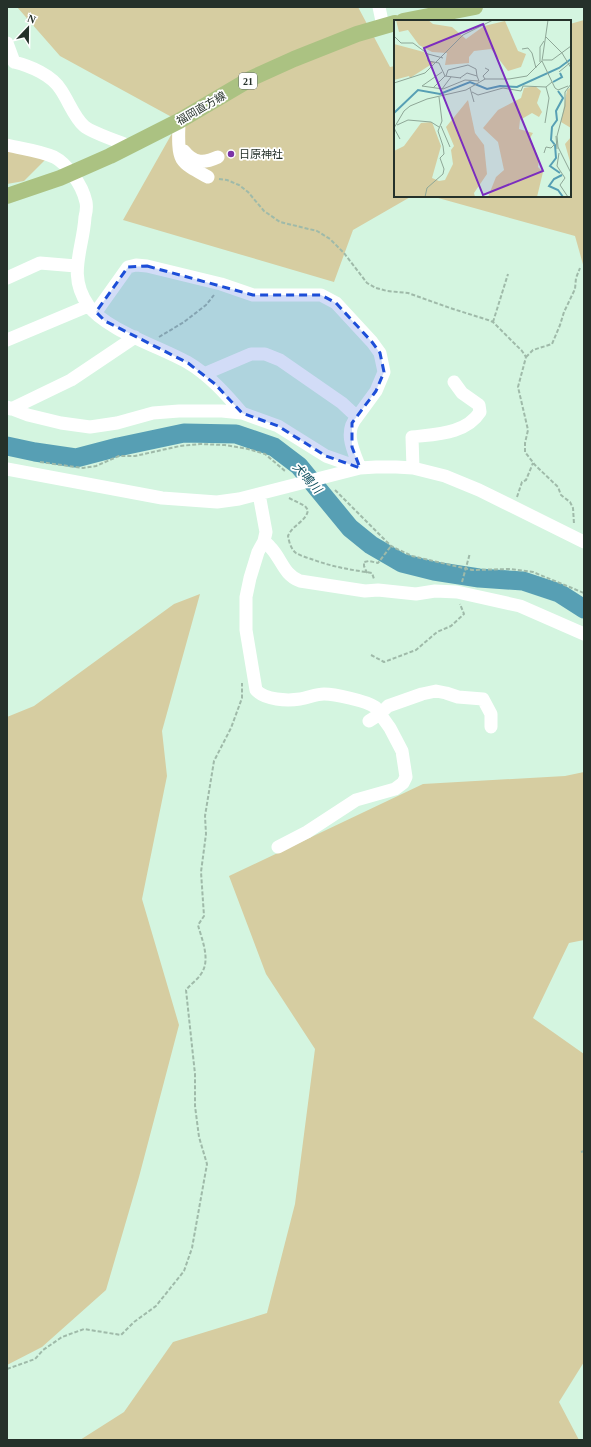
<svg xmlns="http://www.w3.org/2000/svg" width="591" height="1447" viewBox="0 0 591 1447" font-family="'Times New Roman','Noto Sans JP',serif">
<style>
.green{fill:#d6cda1}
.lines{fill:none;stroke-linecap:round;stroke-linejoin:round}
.river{stroke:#579fb4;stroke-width:19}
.path{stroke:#9fbaa9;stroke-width:2;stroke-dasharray:4 2;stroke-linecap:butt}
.minor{stroke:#fff;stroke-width:13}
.major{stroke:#abc282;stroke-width:16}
.marked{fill:#1d4ed8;fill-opacity:0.2;stroke:#1d4ed8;stroke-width:3;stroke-dasharray:8 5;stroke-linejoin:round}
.poi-dot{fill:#7b33a6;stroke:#fff;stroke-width:1.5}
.labels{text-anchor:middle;stroke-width:3.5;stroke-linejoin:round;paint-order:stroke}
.shield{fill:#fff;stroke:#666f6a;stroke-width:1}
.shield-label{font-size:10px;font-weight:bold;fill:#25312a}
.street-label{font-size:11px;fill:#25312a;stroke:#fff}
.poi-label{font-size:11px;fill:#25312a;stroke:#fff;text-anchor:start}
.water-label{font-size:12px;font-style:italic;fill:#0a4b5b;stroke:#fff}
.inset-river{fill:none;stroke:#579fb4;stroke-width:2}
.inset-road{fill:none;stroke:#8ea797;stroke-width:1}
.view{fill:#7b2cbf;fill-opacity:0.15;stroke:#7b2cbf;stroke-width:2}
.inset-edge{fill:none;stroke:#25312a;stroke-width:2}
</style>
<rect width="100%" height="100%" fill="#d4f5e0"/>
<path class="green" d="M17 7H358L390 67 395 66V196H412L353 230 334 282 123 220 179 121 60 56Z
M584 20V268L575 236 431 196H570V24Z
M7 138 46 159 24 181 7 184Z
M200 594 162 731 167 776 142 899 179 1025 139 1177 106 1290 42 1347 7 1365V717L34 706 174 604Z
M584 772V940L569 943 533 1018 584 1054V1362L559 1402 579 1440H80L124 1412 173 1342 267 1313 295 1204 315 1049 266 974 229 876 423 784 565 776Z"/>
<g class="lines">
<path class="river" d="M7 446 35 452 76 458 118 447 184 433 236 434 274 447 299 466 350 528 371 545 402 563 434 571 479 578 523 581 559 593 584 609"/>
<path class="path" d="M219 179 227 180 239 185 248 192 264 211 280 222 317 231 330 239 344 253 367 283 376 288 387 291 408 293 450 308 488 320 493 322 522 351 526 357 518 387 528 430 525 443V452L535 465 558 487 561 495 570 502 573 508 574 524
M493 322 508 274
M159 337 184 322 206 305 214 295
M526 357 533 350 552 344 560 325 564 312 575 289 576 278 580 268
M40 462 83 468 96 466 119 456H135L180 446 200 444 225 445 248 449 265 454 285 471
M335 490 391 546 412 556 472 570 510 569 533 572 584 593
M517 497 522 482 526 480 533 463
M289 498 305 506 308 510C306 522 293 524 288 536 289 542 291 549 296 553 301 556 308 558 314 560 333 567 352 570 372 573L374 579
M367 573 364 566V562L369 561 378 563 391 546
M462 582 470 553
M371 655 384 662 416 650 437 632 451 626 464 614 460 604
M581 1152 584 1151
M7 1369 35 1359 43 1350 62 1337 84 1329 121 1335 134 1322 156 1306 184 1271 192 1248 207 1164 199 1137 195 1106V1074L186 990C190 985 197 980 201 974 211 960 202 940 198 925L204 916 201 872 206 834 205 816 214 761 231 728 242 698V683"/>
<path class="minor" d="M379 7 383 26
M7 43 14 62
M14 62C30 66 52 75 61 90 69 102 74 117 84 126 92 133 120 142 130 146
M179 121C179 130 177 151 182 159 187 167 199 172 208 177
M7 145C23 149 38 150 54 157 62 161 68 168 73 175 79 183 84 193 86 202 87 207 86 213 85 217 83 250 67 275 88 305 104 329 160 347 187 362 208 374 226 394 242 413
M184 151C194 164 205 163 218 157
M7 278 40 263 76 266
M96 312 128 267 136 265 147 266 221 284 253 295H321L336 303 372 342 380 353 384 372 376 391 357 417
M7 340 88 306
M204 374 251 354H265L280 360 342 403 357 417C343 432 354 452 360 468
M7 407 28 415 61 423 90 427 117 423 153 413 179 411H222L242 413 278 426 326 456 360 468
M11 409 71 380 135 337
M413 468 412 437C436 434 466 434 480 412L479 405 462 393 454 382
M7 469 162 498 217 502 239 499 360 468 376 467H396L413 468 445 476 479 490 584 542
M259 494 266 532 264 541 258 552 250 578 246 597V630L256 690C265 700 287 701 300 699 308 698 316 694 324 694 334 694 367 701 375 707 377 708 379 712 380 714L369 721
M264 541C266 543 269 545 271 548 282 560 284 575 300 581L365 591 378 590 416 594 435 591 457 592 520 606 584 634
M278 847 307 832 356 800 395 789 403 783 406 777 402 751 390 728 380 714 388 706 422 694 436 691 446 693 458 697 483 699 491 714V727"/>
<path class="major" d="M403 21 475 7
M7 196 60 178 110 156 179 121 252 78 294 59 357 34 395 23"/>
</g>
<path class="marked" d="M147 266 253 295H321L336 303 372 342 380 353 384 372 376 391 352 423V447L360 468 326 456 278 426 242 413 215 384 188 363 105 321 96 312 128 267Z"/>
<circle class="poi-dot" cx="231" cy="154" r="4"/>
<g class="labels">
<rect class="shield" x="239" y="73" width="18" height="16" rx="3"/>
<g class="shield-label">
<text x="248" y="85">21</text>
</g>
<g class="street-label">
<text transform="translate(201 108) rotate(-30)" y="4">福岡直方線</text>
</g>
<g class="poi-label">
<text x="239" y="158">日原神社</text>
</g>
<g class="water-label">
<text transform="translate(307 478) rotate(48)" y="4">犬鳴川</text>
</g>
</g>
<g transform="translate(394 20)">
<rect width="177" height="177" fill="#d4f5e0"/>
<path d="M2 0H34L39 4 58 7 72 19 90 6 111 1 124 31 132 34 127 47 114 51 97 29 80 31 75 37V43L51 45 53 33 38 32 25 25 14 10 5 12ZM0 24 30 32 34 41 41 42 16 58 15 56 0 60ZM141 66 147 71 143 83 148 92 145 97 138 93 126 100 125 109 139 113 136 118 145 139 144 147 149 152 143 177H94L102 157 110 150 104 122 89 108 104 90 127 78 130 68ZM177 67V108L167 102 173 70ZM74 80 81 113 90 125 93 154 80 173 81 177H0V131L10 126 27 103 38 102 47 126 38 158 45 161 51 160 59 144 57 130 60 126 52 107ZM177 117V145L171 124Z" fill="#d6cda1"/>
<path class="inset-river" d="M159 62 168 57 166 53M164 71 169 78 162 91 163 100 158 107 157 120 161 125 162 138 156 146 166 153M0 93 24 70 46 74 76 62 93 69 106 66 123 67 165 48 177 39M168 155 160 159 155 166 164 170 169 177"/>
<path class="inset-road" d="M0 16 7 23H19L34 34 49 38M152 17 168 33 177 48M128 29 134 28 138 33 142 48M34 34V41L45 43 51 56 67 58M149 40H158L177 26M148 41 154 0M146 42V27L150 21M48 52 28 66 49 69 71 60 85 61 83 56 73 53 66 58M165 52 177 42M52 56 54 50 74 45 82 49 83 56M91 59 89 56 95 50 91 48M0 63 31 53 69 15 99 0M177 64 171 72V86L163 116 164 127 177 153M39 68 51 56M76 68 80 82M48 69 57 57M78 72 84 75 109 68 127 71 129 66 152 67 158 62M151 103 155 78 152 67M3 105 14 100 37 102 45 107M47 106 56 127M0 108 10 91 16 86 33 79 72 70 91 59H115L133 56 148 41 161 68 164 70 174 66M0 108 6 119M162 116 163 129M150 133 152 127 157 128 161 124M165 133 163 146 171 158 166 165 174 177M31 177 33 168 49 154 50 149 46 138 50 134 49 126 44 111 48 101 45 77"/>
<path class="view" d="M89 4 149 151 89 175 30 28Z"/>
<rect width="177" height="177" class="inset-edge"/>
</g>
<rect width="591" height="1447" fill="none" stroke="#25312a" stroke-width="16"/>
<g transform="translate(28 28) rotate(22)" stroke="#ffffff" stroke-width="3" paint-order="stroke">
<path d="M0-3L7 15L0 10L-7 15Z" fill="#25312a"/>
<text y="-6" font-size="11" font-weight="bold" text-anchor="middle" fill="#25312a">N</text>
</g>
</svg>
